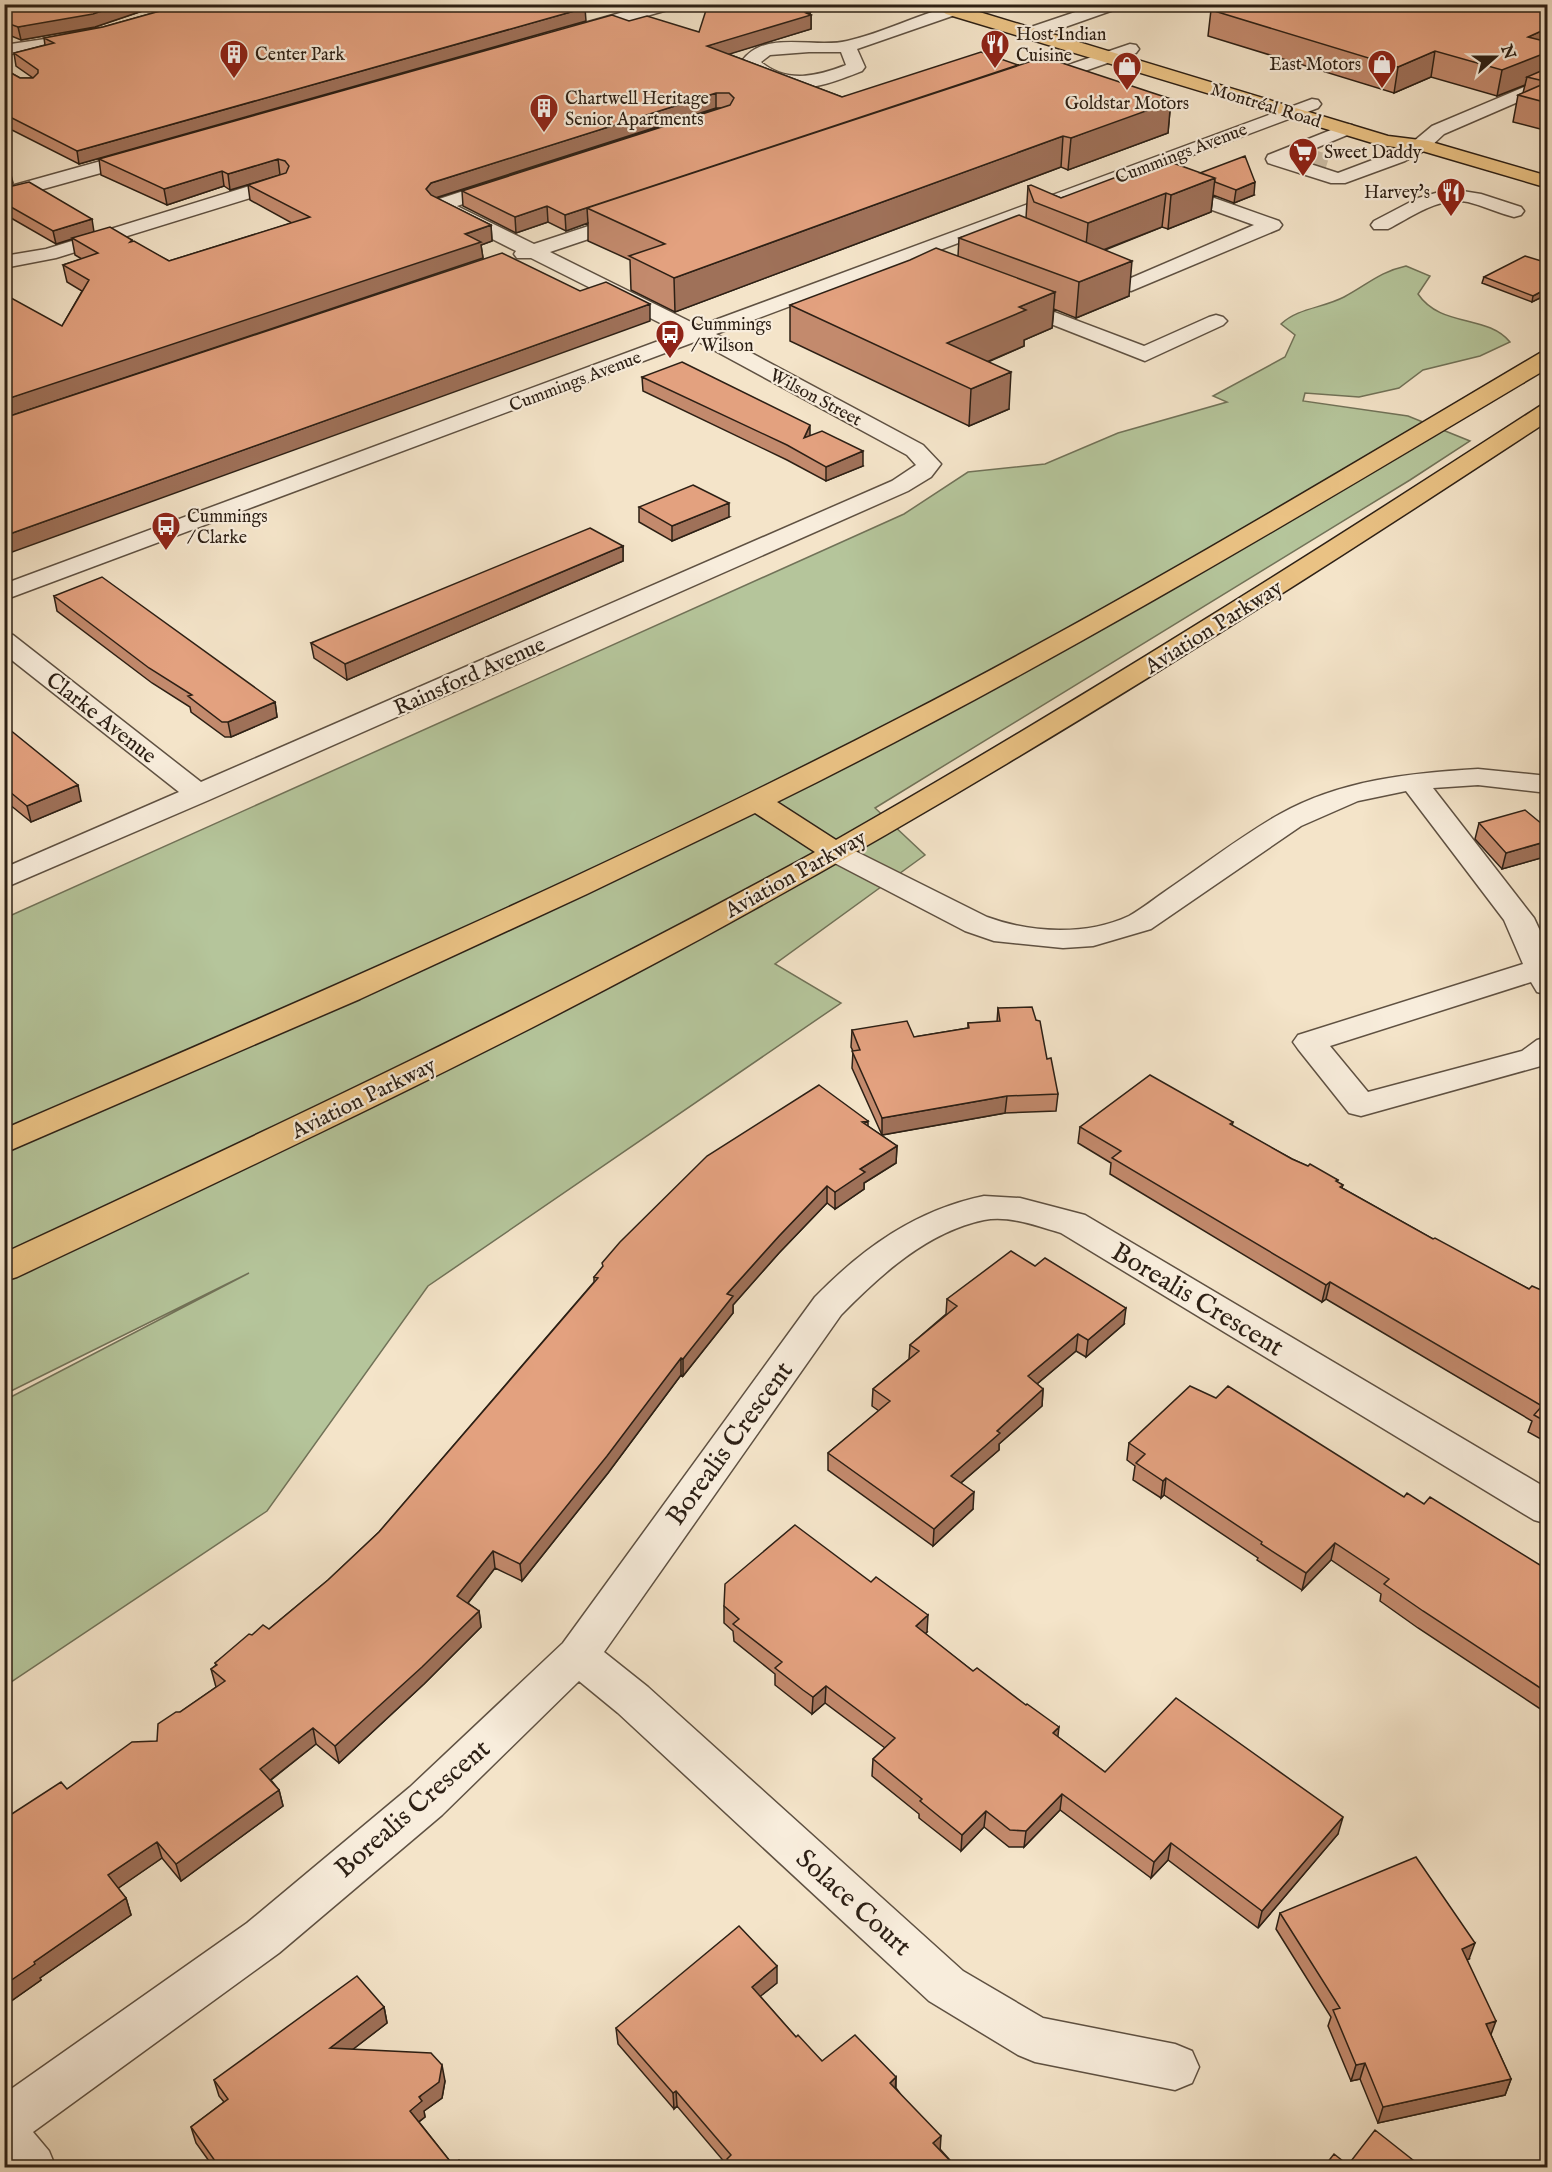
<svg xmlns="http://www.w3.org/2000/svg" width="1552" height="2172" viewBox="0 0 1552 2172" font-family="'IM FELL English',serif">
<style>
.green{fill:#b5c59b;stroke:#717258;stroke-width:1.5}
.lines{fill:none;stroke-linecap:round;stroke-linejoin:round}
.minor-tunnel{stroke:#ccbda5;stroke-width:18;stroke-dasharray:18 9;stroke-linecap:butt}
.minor-casing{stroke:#5f5142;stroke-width:3}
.major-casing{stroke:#2d2015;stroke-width:3}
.minor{fill:#f8eddc;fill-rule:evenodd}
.major{fill:#eac284;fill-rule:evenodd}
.wall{fill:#c38a6d;stroke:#2d2015;stroke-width:1.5}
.shaded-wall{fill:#9f7159;stroke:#2d2015;stroke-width:1.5}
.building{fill:#e3a17f;stroke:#2d2015;stroke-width:1.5}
.labels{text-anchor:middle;stroke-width:4.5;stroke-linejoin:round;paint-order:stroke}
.far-poi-label{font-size:18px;fill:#2d2015;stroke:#f8eddc;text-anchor:start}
.far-street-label{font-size:18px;fill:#2d2015;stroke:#f8eddc}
.street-label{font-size:22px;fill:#2d2015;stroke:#f8eddc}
.near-street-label{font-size:27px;fill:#2d2015;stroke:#f8eddc}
</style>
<rect width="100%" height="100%" fill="#f4e4c9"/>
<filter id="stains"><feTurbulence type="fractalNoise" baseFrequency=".00333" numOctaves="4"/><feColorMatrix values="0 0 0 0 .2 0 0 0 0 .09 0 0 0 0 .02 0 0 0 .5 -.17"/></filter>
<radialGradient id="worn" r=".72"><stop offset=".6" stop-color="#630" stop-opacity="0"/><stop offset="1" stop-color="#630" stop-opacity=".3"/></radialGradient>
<path class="green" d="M1406 266 1430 276 1418 294C1441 328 1487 314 1510 342L1480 356 1423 370 1399 388 1359 397 1305 393 1303 401 1408 416 1470 441 1410 480 875 808 925 855 775 964 841 1003 428 1286 267 1511 5 1686V1400L249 1273 5 1394V918L904 514 968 472 1045 464 1118 433 1227 402 1213 396 1285 357 1295 335 1281 324C1298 308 1323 308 1344 297 1367 285 1379 272 1406 266Z"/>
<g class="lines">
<path class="minor-tunnel" d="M1310 158 1333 165"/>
<g class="minor-casing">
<path id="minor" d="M652 4H680L678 7 580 35 572 30 574 26Z
M1099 4H1124L1122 7 1034 38H1022L1020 34 1022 30Z
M952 6 958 8 960 11 958 14 857 49 865 67 862 71C849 76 835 82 821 85 795 91 758 84 742 61 765 29 815 49 847 41 883 33 916 15 952 6ZM809 52H841L846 65C818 76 787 84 761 62L770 55Z
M88 29 94 30 96 34 94 38 52 48 4 55V45L52 38Z
M1130 44 1136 45 1139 49 1136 53 1039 87H1027L1024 83 1027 79Z
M1548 77V89L1444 134 1428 149 1405 161 1345 183H1331L1268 163 1266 159 1268 155 1346 124 1352 125 1355 129 1352 133 1292 158 1338 173 1391 153 1414 141 1432 126Z
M1312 99 1318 100 1321 104 1318 108 716 334 923 445 941 464 931 477 908 491 209 800 4 888V868L179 792 4 654V633L13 635 201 782 892 481 916 465 907 455 697 341 4 600V584L680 333 531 258H517L514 254 516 251 433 209 430 205 433 201 497 180H511L514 184 511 188 457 206 534 244 625 214H639L642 218 639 222 550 252 699 326Z
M144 149 151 151 153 155 151 159 4 200V188Z
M279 177 286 179 289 183 286 187 56 258 4 268V256L46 249Z
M1169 182 1279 221 1282 225 1279 229 1131 291 1082 272 1079 268 1082 264 1089 262 1131 278 1254 225 1162 192 1159 188 1162 184Z
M1450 189 1481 194 1521 207 1524 211 1521 215 1514 217C1498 213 1484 206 1468 202 1439 196 1413 216 1388 229H1374L1371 225 1374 221 1418 198Z
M1012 296 1144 346 1209 317 1216 315 1223 317 1227 321 1223 325 1145 361 1005 306 1002 302 1005 298Z
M1478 769 1548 776V793L1478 785 1433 788 1534 918 1548 948V995L1537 992 1531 982 1330 1046 1368 1092 1522 1051 1537 1040 1548 1037V1064L1361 1116 1349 1113 1298 1049 1293 1042 1298 1035 1523 964 1504 920 1406 791 1358 801 1301 826 1151 929 1093 946 1063 948 994 941 965 931 825 858 820 852 825 846 835 843 845 846 987 917C1031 933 1086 936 1129 916 1142 909 1155 898 1167 890 1204 865 1241 836 1280 814 1341 780 1410 773 1478 769Z
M984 1196 1020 1198 1085 1215 1548 1489V1524L1534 1520 1061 1233C1037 1226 1009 1215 984 1220 927 1232 880 1275 841 1315L604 1652 648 1687 963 1971 1043 2018 1175 2044 1192 2051 1199 2067 1192 2083 1175 2090 1035 2062 1018 2055 929 2001 618 1713 579 1681 442 1815 279 1953 33 2132 49 2151 56 2168H4V2094L247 1923 410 1787 563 1643 815 1297C863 1248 916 1210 984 1196Z"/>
</g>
<g class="major-casing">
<path id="major" d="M933 4H953L1388 136 1428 141 1548 176V188L1419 150 1379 145 946 14Z
M1548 352V368C1295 519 1042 671 777 802L836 840C1076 703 1309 556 1540 406L1548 404V421C1287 593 1024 760 751 911 512 1044 264 1160 17 1277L4 1281V1253C278 1126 550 997 815 852L755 813 587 894 360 999 4 1153V1129C307 999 609 868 901 717 1119 605 1329 478 1540 353Z"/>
</g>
<use href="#minor" class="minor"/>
<use href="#major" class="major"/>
</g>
<path class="wall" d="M4 4H163L95 27 21 40 4 33Z
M1548 4V131L1513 122 1518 95 1523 93 1525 85 1497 96 1431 77 1394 93 1208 36 1211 10Z
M160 11 586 21 79 164 4 126V69L20 78H33L16 66 14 53 45 45 44 38 103 27Z
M810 12V14L811 15V29L728 54 842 97 1018 65V66L1171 99 1168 133 1068 170 1061 167 675 312 631 290 630 260 588 241V223L566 231 548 222 516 233 463 206 462 191 721 108H716L436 198 491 225 492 241 481 245 483 258 4 418 62 326 82 291 67 282 63 265 82 259 75 255 72 239 56 244 4 214V188L94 232 132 240V242L169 261 292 223 250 200 248 185 272 177 230 190 224 186 167 205 101 175 99 159 629 21 699 32Z
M1173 163 1254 195 1234 203 1213 195 1211 212 1168 229 1162 227 1105 250 1129 296 1076 318 1054 309 1052 328 1024 340V346L988 362 1009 409 969 426 790 341V305L958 256 959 238 1026 218 1028 186 1061 198 1128 179Z
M1548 263V294L1532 302 1482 283 1484 277Z
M642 377 810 436 863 466 826 481 787 460 643 391Z
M639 507 729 517 672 541 639 522Z
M623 546V561L347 680 314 658 311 643Z
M54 596 275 702 277 717 231 737H225L191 712 190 707 152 683 57 611Z
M4 725 81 801 31 822 4 800Z
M1479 823 1548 829V856L1502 869 1475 839Z
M998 1008 1047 1059 1058 1094 1056 1111 1005 1113 882 1135 852 1068 853 1051 851 1047 852 1030 914 1037 968 1028V1023L997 1022Z
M868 1121V1126L897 1146 896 1163 864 1183V1189L835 1209 827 1203 779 1253 733 1305V1313L683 1376 681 1375 608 1473 522 1581 495 1568 468 1603 479 1611 481 1627 424 1684 339 1763 316 1744 271 1780 279 1790 283 1806 181 1881 162 1858 118 1888 126 1898 131 1915 40 1978 41 1980 4 2006V1819L67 1789 157 1741 180 1712 216 1687 211 1669 216 1665 215 1663 252 1635 269 1629 328 1580 379 1532 594 1282V1277Z
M1233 1122 1232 1126 1292 1159 1338 1180 1337 1182 1343 1185 1342 1188 1433 1239 1529 1289 1548 1293V1443L1528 1432 1532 1421 1326 1299 1322 1302 1110 1174 1111 1163 1078 1143 1080 1127Z
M947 1299 1124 1324 1086 1357 1076 1351 1037 1384 1043 1389 1042 1406 999 1444V1450L961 1483 973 1509 933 1546 828 1470V1453L879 1411 872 1406 873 1389 909 1359 910 1345 946 1314Z
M1129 1443 1404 1497 1424 1504 1548 1570V1714L1418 1628 1380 1601 1381 1594 1331 1560 1302 1590 1257 1560 1258 1558 1164 1495 1161 1498 1133 1480 1135 1466 1127 1460Z
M724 1606 927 1632 925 1634 1058 1737 1105 1772 1338 1834 1258 1928 1168 1860 1151 1878 1060 1810 1024 1847H1009L984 1827 961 1851 919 1818V1814L872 1776 873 1759 885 1748 825 1703 812 1714 775 1685V1674L734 1641 733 1631 724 1623Z
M1280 1913 1469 1959 1467 1960 1491 2035 1511 2079 1505 2095 1378 2123 1360 2079 1351 2081 1328 2026 1331 2017 1276 1929Z
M777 1983 760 1996 796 2037 822 2061 896 2077V2088L940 2149 957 2168H728L727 2165 677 2106 674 2109 618 2044 616 2028Z
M384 2007 387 2023 353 2049 445 2081 442 2098 424 2111 425 2117 419 2122 453 2165 465 2168H214L196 2143 191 2127 224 2102 219 2096 214 2080Z"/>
<path class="shaded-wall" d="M123 4H163L95 27 21 40 18 27Z
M585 8 586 21 79 164 77 151Z
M810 12V15H811V29L707 61V46Z
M1548 28V77H1527L1525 85 1497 96 1502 70 1528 37Z
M1435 51 1431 77 1394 93 1398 67Z
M1018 65V79L587 208 588 223 566 231 565 215Z
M716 93V108L432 199 426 189 431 183Z
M1171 99 1168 133 1068 170 1071 138Z
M1063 136 1061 167 675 312 674 278Z
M278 159 280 175 230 190 228 174Z
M10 171 13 183 4 186V172Z
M222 171 224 186 167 205 164 189Z
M1215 178 1211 212 1168 229 1171 195Z
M1255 182 1254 195 1234 203 1236 190Z
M1166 193 1162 227 1085 257 1088 223Z
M547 206 548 222 516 233 515 217Z
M92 219 94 232 56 244 53 231Z
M491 225 492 241 481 245 483 258 4 418V400Z
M1132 261 1129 296 1076 318 1079 282Z
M1548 288V294L1532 302 1533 296Z
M1055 292 1052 328 1024 340V346L949 378 947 343 1019 307Z
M650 304V321L4 555V536Z
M1011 372 1009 409 969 426 971 389Z
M810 425V439L804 438Z
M863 451V466L826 481V467Z
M729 503V517L672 541V526Z
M623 546V561L347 680 345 664Z
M275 702 277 717 231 737 228 722Z
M78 785 81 801 31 822 27 806Z
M1548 841V856L1502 869 1506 853Z
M1007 1096 1005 1113 882 1135V1118Z
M897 1146 896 1163 864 1183V1189L835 1209V1192L860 1169Z
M827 1186V1203L779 1253 733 1305V1313L683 1376V1359L727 1294 779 1236Z
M1330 1282 1326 1299 1322 1302 1326 1285Z
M1126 1308 1124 1324 1086 1357 1088 1340Z
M1078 1334 1076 1351 1026 1393 1028 1376Z
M681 1358V1375L608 1473 522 1581 520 1564Z
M1043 1389 1042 1406 999 1444V1450L949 1493 951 1476 997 1431Z
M1166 1478 1164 1495 1161 1498 1163 1481Z
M974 1492 973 1509 933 1546 934 1529Z
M1335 1543 1331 1560 1302 1590 1306 1573Z
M493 1551 495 1568 460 1613 457 1596Z
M479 1611 481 1627 424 1684 339 1763 335 1746Z
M928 1615 927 1632 915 1643 916 1626Z
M826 1686 825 1703 812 1714 813 1697Z
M1059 1727 1057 1744 1053 1733Z
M313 1728 316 1744 264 1785 260 1769Z
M279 1790 283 1806 181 1881 176 1864Z
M1062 1794 1060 1810 1024 1847 1026 1831Z
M986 1811 984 1827 961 1851 962 1835Z
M1343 1817 1338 1834 1258 1928 1262 1911Z
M157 1842 162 1858 114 1891 108 1875Z
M1171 1843 1168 1860 1151 1878 1154 1862Z
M126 1898 131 1915 40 1978 41 1980 4 2006V1985L34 1962Z
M1475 1943 1469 1959 1456 1965 1462 1949Z
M777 1966V1983L752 2003V1987Z
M384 2007 387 2023 334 2064 330 2048Z
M1496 2021 1490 2037 1486 2024Z
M1365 2063 1360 2079 1351 2081 1356 2065Z
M442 2065 445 2081 442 2098 424 2111 425 2117 413 2126 410 2111Z
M896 2077 895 2093 890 2083Z
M1511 2079 1505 2095 1378 2123 1383 2107Z
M676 2091 677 2106 674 2109 673 2093Z
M941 2136 940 2152 933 2143Z"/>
<path class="building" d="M4 4H123L93 14 18 27 4 22Z
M176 4H574L585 8 77 151 4 114V69L20 78H33L38 73V70L14 53 54 43 44 38 103 27 160 11Z
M708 4H790L810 12 806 13 811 15 707 46 842 97 981 52 1018 65 565 215 547 206 515 217 462 191 730 105 734 98 729 93H716L431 183 426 189 431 195 491 225 465 234 481 242 4 400V294L62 326 89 280 63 265 98 253 72 238 110 227 132 240 130 242 134 241 169 261 310 217 248 185 286 173 289 166 285 161 278 159 228 174 222 171 164 189 99 159 612 15 629 21 647 16 699 32Z
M1230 4H1548V28L1528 37 1548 42V52L1502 70 1435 51 1398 67 1211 10Z
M1044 57 1171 99 1167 101 1171 102 1071 138 1063 136 674 278 629 256 665 244 587 208Z
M1548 68V82L1527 77Z
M1548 82V103L1518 95Z
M1245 156 1255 182 1236 190 1215 182V178L1200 173Z
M1173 163 1215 178 1171 195 1166 193 1088 223 1034 202 1028 186 1031 185 1061 198 1119 176 1128 179Z
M4 167 10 171 4 172Z
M29 182 92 219 53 231 4 203V188Z
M1019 215 1132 261 1079 282 959 238Z
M936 248 1055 292 1019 307 1026 310 947 343 1011 372 971 389 790 305 910 260Z
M502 253 580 291 606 282 650 304 4 536V418Z
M1525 256 1548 263V288L1533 296 1484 277Z
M682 362 810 425 804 438 822 431 863 451 826 467 787 445 642 377Z
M693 485 729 503 672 526 639 507Z
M590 528 623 546 345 664 311 643Z
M102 577 275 702 228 722H222L188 696 192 695 149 668 54 596Z
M4 725 78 785 27 806 4 787Z
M1525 810 1548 829V841L1506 853 1479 823Z
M1032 1007 1036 1020 1040 1021 1047 1059 1051 1058 1058 1094 1007 1096 882 1118 852 1051 860 1050 852 1030 907 1021 914 1037 969 1028 968 1023 1000 1021 998 1008Z
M1150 1075 1233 1122 1230 1124 1292 1159 1308 1166 1310 1164 1338 1180 1336 1181 1343 1185 1340 1187 1433 1239 1435 1238 1529 1289 1532 1286 1548 1293V1423L1534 1415 1542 1406 1330 1282 1326 1285 1112 1158 1121 1151 1080 1127Z
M819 1085 868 1121 862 1122 897 1146 860 1169 865 1172 835 1192 827 1186 779 1236 727 1294 733 1296 683 1359 681 1358 607 1456 520 1564 493 1551 457 1596 479 1611 422 1667 335 1746 313 1728 260 1769 279 1790 176 1864 157 1842 108 1875 126 1898 34 1962 35 1964 4 1985V1819L61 1782 67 1789 132 1742 157 1741 158 1724 176 1712H180L225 1681 211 1669 217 1665 215 1663 249 1634 252 1635 263 1625 269 1629 328 1580 379 1532 598 1278 594 1277 603 1266 602 1263 620 1242 707 1156Z
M1011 1251 1035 1266 1045 1258 1126 1308 1088 1340 1078 1334 1028 1376 1043 1389 997 1431 1000 1433 951 1476 974 1492 934 1529 828 1453 890 1401 873 1389 919 1351 910 1345 957 1306 947 1299Z
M1190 1386 1216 1398 1228 1386 1404 1497 1407 1493 1424 1504 1430 1497 1548 1570V1693L1423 1611 1384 1584 1389 1579 1335 1543 1306 1573 1261 1544 1262 1542 1166 1478 1163 1481 1136 1463 1145 1454 1129 1443Z
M795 1525 871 1582 876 1577 928 1615 916 1626 973 1671 977 1668 1026 1705 1027 1704 1059 1727 1053 1733 1105 1772 1176 1698 1343 1817 1262 1911 1171 1843 1154 1862 1062 1794 1026 1831 1010 1830 986 1811 962 1835 920 1801 922 1799 873 1759 895 1738 826 1686 813 1697 803 1690 775 1668 782 1662 733 1624 739 1619 724 1606 725 1584Z
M1416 1857 1475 1943 1462 1949 1496 2021 1486 2024 1511 2079 1383 2107 1365 2063 1356 2065 1333 2010 1340 2008 1280 1913Z
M739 1926 777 1966 752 1987 796 2037 798 2035 822 2061 855 2035 896 2077 890 2083 941 2136 933 2143 957 2168H735L727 2159 731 2155 676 2091 673 2093 616 2028Z
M357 1976 384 2007 330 2048 431 2053 442 2065 439 2082 419 2097 422 2101 410 2111 453 2165 459 2160 465 2168H220L191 2127 228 2099 214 2080Z
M1375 2130 1423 2168H1323L1334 2154 1348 2165Z"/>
<defs>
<g id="restaurant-pin" transform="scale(1.5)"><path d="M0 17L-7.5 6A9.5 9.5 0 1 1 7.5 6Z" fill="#8f2418" stroke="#f8eddc"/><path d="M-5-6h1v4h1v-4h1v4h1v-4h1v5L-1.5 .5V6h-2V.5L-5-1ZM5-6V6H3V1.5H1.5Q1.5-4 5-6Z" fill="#fff"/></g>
<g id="building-pin" transform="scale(1.5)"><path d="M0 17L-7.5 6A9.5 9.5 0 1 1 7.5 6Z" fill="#8f2418" stroke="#f8eddc"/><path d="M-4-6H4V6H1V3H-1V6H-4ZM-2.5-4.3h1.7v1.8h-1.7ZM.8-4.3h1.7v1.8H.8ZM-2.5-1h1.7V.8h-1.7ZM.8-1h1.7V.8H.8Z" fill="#fff"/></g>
<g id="shop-pin" transform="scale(1.5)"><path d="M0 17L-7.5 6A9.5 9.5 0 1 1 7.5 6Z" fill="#8f2418" stroke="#f8eddc"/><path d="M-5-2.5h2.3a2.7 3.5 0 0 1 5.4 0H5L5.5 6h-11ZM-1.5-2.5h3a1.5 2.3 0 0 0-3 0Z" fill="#fff"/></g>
<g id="supermarket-pin" transform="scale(1.5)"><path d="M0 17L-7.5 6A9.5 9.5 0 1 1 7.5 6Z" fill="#8f2418" stroke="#f8eddc"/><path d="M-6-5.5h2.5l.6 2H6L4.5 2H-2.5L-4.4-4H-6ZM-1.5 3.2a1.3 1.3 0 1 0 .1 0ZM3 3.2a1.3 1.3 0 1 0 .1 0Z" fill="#fff"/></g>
<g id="bus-pin" transform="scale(1.5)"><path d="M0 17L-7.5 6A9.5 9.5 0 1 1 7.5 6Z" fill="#8f2418" stroke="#f8eddc"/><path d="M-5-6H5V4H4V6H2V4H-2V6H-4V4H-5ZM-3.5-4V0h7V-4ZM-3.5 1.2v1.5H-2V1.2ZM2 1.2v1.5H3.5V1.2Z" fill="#fff"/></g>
</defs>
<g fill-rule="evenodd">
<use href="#restaurant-pin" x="995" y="44"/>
<use href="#building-pin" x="234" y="54"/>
<use href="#shop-pin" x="1382" y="64"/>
<use href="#shop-pin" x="1127" y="66"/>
<use href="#building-pin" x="544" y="108"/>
<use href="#supermarket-pin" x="1303" y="152"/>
<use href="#restaurant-pin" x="1451" y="192"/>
<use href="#bus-pin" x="670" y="334"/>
<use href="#bus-pin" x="166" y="526"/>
</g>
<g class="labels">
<g class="far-poi-label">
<text x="1016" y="40">Host Indian<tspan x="1016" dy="21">Cuisine</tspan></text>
<text x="255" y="60">Center Park</text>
<text x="1361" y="70" text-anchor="end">East Motors</text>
<text x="565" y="104">Chartwell Heritage<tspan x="565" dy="21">Senior Apartments</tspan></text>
<text x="1127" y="109" text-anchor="middle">Goldstar Motors</text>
<text x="1324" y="158">Sweet Daddy</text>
<text x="1430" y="198" text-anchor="end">Harvey's</text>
<text x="691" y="330">Cummings<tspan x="691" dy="21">/ Wilson</tspan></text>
<text x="187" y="522">Cummings<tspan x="187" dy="21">/ Clarke</tspan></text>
</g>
<g class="far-street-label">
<text transform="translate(1266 105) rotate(17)" y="6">Montréal Road</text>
<text transform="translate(1181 153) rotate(-21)" y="6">Cummings Avenue</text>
<text transform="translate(575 381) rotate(-21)" y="6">Cummings Avenue</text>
<text transform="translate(816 397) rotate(28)" y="6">Wilson Street</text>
</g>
<g class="street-label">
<text transform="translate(1213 626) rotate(-32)" y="8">Aviation Parkway</text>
<text transform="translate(469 675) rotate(-24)" y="8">Rainsford Avenue</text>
<text transform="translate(102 717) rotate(38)" y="8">Clarke Avenue</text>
<text transform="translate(795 873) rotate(-29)" y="8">Aviation Parkway</text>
<text transform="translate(363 1097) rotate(-26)" y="8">Aviation Parkway</text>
</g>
<g class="near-street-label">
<text transform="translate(1198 1299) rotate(31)" y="9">Borealis Crescent</text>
<text transform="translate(729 1443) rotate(-54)" y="9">Borealis Crescent</text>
<text transform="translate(412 1808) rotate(-41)" y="9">Borealis Crescent</text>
<text transform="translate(854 1902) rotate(42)" y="9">Solace Court</text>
</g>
</g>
<rect width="1552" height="2172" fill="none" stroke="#f4e4c9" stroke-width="24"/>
<rect x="6" y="6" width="1540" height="2160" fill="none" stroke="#2d2015" stroke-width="3"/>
<rect x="12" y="12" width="1528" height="2148" fill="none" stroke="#2d2015" stroke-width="1.5"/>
<g transform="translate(1495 57) rotate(69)" stroke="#f8eddc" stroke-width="4.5" paint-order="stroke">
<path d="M0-4.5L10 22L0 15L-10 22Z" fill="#2d2015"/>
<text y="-9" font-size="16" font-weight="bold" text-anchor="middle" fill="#2d2015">N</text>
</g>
<rect width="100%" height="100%" filter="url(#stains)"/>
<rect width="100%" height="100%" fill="url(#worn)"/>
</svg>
